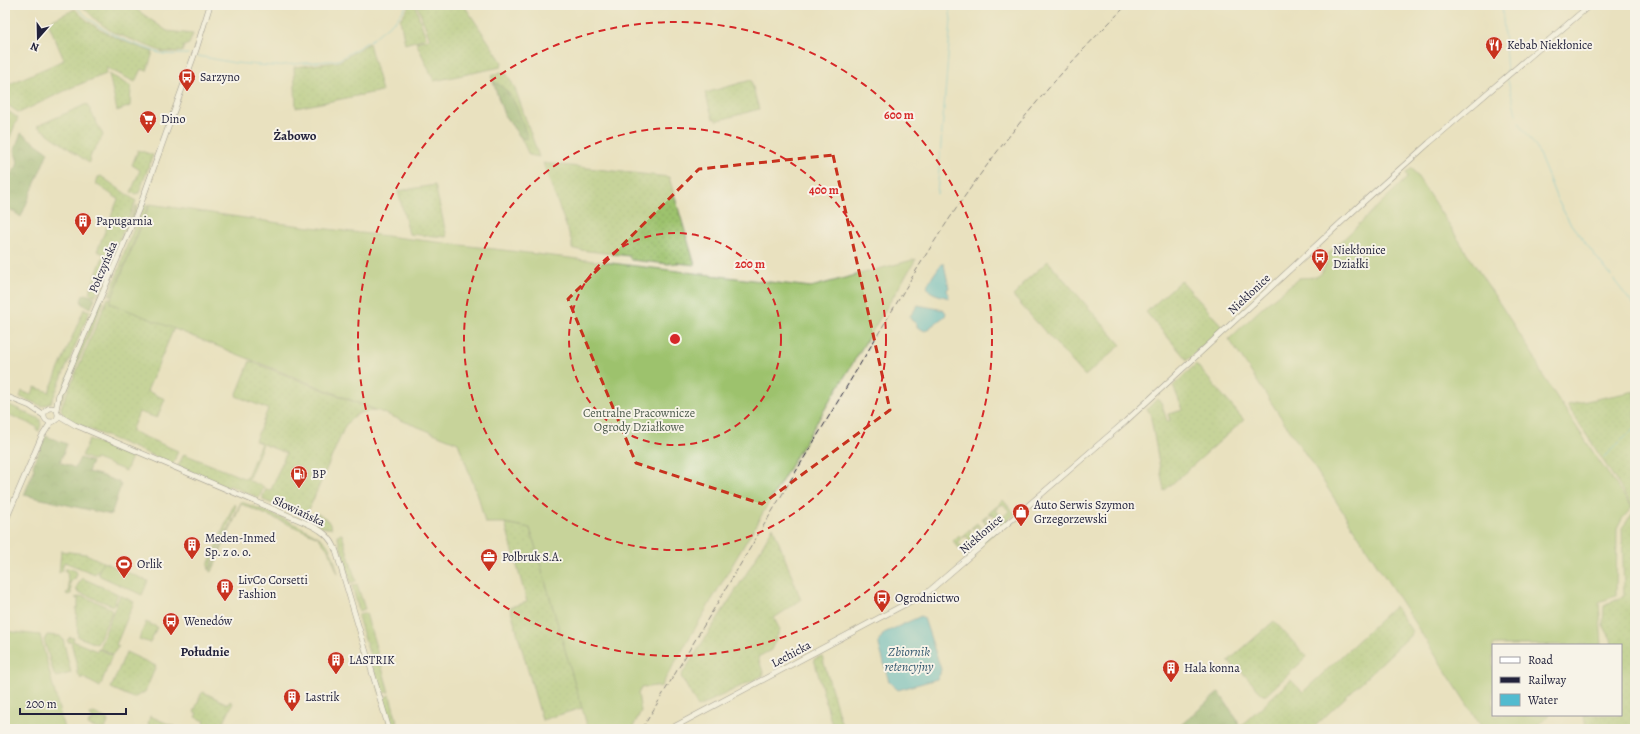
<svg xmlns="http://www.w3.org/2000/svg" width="1640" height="734" viewBox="0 0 1640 734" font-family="Alegreya,serif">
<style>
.grass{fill:url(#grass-dots);stroke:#607254}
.forest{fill:url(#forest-crowns);stroke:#50654e}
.park{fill:url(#park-tufts);stroke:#607254}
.garden{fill:#9dc26d;stroke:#607254}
.water{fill:#52bbcf;stroke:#3a6e85}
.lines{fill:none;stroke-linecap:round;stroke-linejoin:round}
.stream{stroke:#52bbcf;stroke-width:1}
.secondary-casing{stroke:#403f4f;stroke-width:6}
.secondary{stroke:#fff;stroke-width:5}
.rail{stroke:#22223b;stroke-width:1;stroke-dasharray:6 3;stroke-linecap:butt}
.marked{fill:none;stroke:#c8321e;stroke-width:3;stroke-dasharray:8 5;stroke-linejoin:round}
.ring{fill:none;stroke:#d62828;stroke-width:2;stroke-dasharray:7 5}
.labels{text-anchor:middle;stroke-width:4;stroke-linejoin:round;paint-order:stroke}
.poi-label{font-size:12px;fill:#22223b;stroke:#f7f3e8;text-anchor:start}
.street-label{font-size:12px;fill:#22223b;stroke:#f7f3e8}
.park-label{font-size:12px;fill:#4d5a4c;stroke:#f7f3e8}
.neighbourhood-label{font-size:13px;font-weight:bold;fill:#22223b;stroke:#f7f3e8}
.water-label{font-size:13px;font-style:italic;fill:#33586f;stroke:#f7f3e8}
.centre{fill:#d62828;stroke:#f7f3e8;stroke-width:2}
.ring-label{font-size:12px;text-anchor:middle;font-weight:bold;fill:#d62828;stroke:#f7f3e8;stroke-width:4;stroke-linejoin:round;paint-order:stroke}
</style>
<defs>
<pattern id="grass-dots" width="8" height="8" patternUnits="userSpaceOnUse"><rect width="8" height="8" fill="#9dc26d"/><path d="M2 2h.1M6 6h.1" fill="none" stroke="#87a65f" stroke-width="1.8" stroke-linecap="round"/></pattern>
<pattern id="forest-crowns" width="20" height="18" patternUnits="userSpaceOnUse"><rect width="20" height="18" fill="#7ea860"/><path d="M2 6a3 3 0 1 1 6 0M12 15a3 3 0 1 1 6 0" fill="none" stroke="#678850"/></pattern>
<pattern id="park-tufts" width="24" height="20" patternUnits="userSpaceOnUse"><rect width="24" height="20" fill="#9dc26d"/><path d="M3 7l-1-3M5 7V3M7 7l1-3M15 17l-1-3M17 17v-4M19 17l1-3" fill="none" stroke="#87a65f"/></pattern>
</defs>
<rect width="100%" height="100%" fill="#f7f3e8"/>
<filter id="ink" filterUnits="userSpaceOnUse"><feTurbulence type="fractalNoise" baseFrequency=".025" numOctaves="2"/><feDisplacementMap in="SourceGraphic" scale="8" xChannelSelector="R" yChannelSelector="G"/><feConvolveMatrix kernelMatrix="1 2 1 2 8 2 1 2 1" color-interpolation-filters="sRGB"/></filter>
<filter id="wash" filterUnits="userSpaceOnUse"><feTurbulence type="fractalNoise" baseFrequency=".012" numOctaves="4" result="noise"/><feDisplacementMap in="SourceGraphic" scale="16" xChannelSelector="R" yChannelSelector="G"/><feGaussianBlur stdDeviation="0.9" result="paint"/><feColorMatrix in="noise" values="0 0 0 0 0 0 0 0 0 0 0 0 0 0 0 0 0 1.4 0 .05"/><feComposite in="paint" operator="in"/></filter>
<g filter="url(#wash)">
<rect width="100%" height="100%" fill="#e9e1bf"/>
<path class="grass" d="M81 5H130L167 31 193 34 189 44 184 46 182 52H163L112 32 96 20Z
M410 5H415L426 38 405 44 400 19Z
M417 5H464L502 62 501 67 434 81 416 42 430 39Z
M75 9C96 32 124 42 153 52L147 71 141 69 135 82 107 68 106 74 73 87 19 113 5 103V86L64 60 48 22Z
M369 43 382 91 296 108 294 67 338 62Z
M500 72 506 73 515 88 539 157 529 155 521 138 504 115 491 76Z
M109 74 131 86 130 106 117 111Z
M751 80 759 109 716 121 715 118 713 119 705 93Z
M87 104 103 135C99 145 90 151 89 163L37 126Z
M5 109 18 118 7 144H5Z
M138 150 153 155 139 193 135 194 131 192 140 170 132 165Z
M543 163 669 177 695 265 677 263 668 264 631 260 629 256 572 249V242Z
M101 176 136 201 95 296 89 293 104 254 97 251 118 199 96 184 98 177Z
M435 185 447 237 409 234 398 191Z
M149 204 112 296 109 295 120 267 124 253 143 206Z
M136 206H138L98 297 100 290Z
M1048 261 1121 345 1085 376 1013 296 1023 286 1022 284Z
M1181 280 1223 327 1187 360 1146 312Z
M108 298 111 299 110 303 174 328 147 391 165 399 157 418 139 412 131 431 178 451 173 464 67 420 62 412 61 407Z
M101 300 104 301 60 403 59 402 60 397Z
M84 309 90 311 51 403 42 406 20 397 22 391 31 395 35 387 49 392Z
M250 361 377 411C373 412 368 411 363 412 355 414 350 420 345 426L307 514 302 516 263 500V496L266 489 271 490 286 453 263 444 248 480 264 487 259 498 229 485 228 488 178 466 184 454 246 479 261 443 255 441 268 409 236 396Z
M1196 364 1244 420 1164 491 1150 413 1147 409 1157 399 1161 402 1167 421H1170L1168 414 1183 410 1173 386Z
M1635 391V729H1586L1584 715H1621V645H1612L1611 639 1603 625 1604 606 1624 596 1622 528 1635 510 1567 405Z
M5 403 40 419 41 425 39 431 36 430 37 427 5 413Z
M1003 500 1015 514 967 557 953 541 959 535 962 538 958 542 965 549 972 543 966 536 964 538 962 536 970 529 972 531 969 533 975 540 983 533 977 526 973 529 971 528 977 523 984 531 988 527 982 519 987 515 988 516 984 519 991 526 998 520 992 514 990 515 988 514 997 506 999 507 995 510 1002 518 1009 511 1003 504 1000 506 998 505Z
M241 502C255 506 317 532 325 542 333 551 335 563 338 574L329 551 318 537 241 504 212 572 210 571Z
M234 504 236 506 209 570 208 565Z
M316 513 327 519 332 528C324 530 314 523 311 516L312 514Z
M505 523 530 528 582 708 542 720 510 607 527 602Z
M773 527 801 600 774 618 780 630 771 650 758 657 764 675 698 707 681 676 748 571Z
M342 534 356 581 351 583 337 535Z
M61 551 86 554 103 562 99 571H97L95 574 64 562 62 571 59 573Z
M68 568 76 571 77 574 75 579H72L69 586 71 587V594L67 595 66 593 69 592 67 572 64 570Z
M82 578 118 594 113 606 81 593H78L76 588Z
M357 584 365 609 359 611 352 586Z
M120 595 134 602 116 645 119 646 113 654 99 648Z
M83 596 110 608 112 612 97 644 78 637 76 608 78 607V599L75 598Z
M1395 606 1413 633 1312 729 1238 728 1291 680 1303 692Z
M366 613 378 654 372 656 369 653 358 617 359 615Z
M1274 621 1307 657 1266 695H1263L1240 670 1238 672 1228 661Z
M47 635 60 636 63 639 71 673 57 677 54 675 44 640Z
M70 637 74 638 73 641 97 651 98 649 112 655 100 687 82 677 81 679 76 671 78 670 71 642H68L67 640Z
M126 652 156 666 145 692 133 698 111 688Z
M822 656 843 729H833L814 659Z
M379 657 389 692 380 693 371 663 373 659Z
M203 692 228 704 230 701 233 703 220 729H202L205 721 195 717 197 713 194 712 201 694Z
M390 695 399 729H391L382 698Z
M94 713 107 719 108 722 105 729H97L88 725 89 721 91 722 93 718 90 716 91 714Z
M150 716 180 729H149L150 725 148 724Z"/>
<path class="forest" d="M493 81C515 92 519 114 527 136V139L521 138 504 115Z
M21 133 48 152 21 217 5 206C5 199 3 186 6 181 13 167 23 169 14 151Z
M86 294 95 298 91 308 82 304 81 300 83 295Z
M46 436 67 444 60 462 75 468 80 458 92 462 88 472 100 475 119 482V484L121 485 111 515 24 495 34 470 33 465Z
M1219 692 1238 721 1239 729H1176Z"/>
<path class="park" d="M146 622 157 627 150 643 139 639Z"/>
<path class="garden" d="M1412 168 1535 358 1541 373 1599 461 1632 507 1622 519 1617 529 1616 596 1599 602 1602 645H1493V715H1550L1533 729H1483L1314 467 1229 339 1264 306 1299 278 1316 277 1321 274 1325 266V257L1408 177 1406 173Z
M150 204 286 224 811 287 916 259 797 455 660 688 655 686 641 688 638 694 641 711 632 729H588L530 528 505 523H485L479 499 458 443 110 303Z
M89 439 132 457 126 471 96 459 92 460 82 456Z
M103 562 148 581 142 595 100 576 98 573Z
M5 631 40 635 64 729H5Z"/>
<path class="water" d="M941 264H944L949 288 947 289 949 298C917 290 926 287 941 264Z
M918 305 944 310 946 313 945 316 925 331 917 327V324L911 320 910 316Z
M921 616 924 618 941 669 940 674 937 679 898 690 889 682 879 645V641L884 633Z"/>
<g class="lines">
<path class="stream" d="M75 5C94 27 118 39 146 48 151 50 158 53 164 54 172 55 180 54 188 54
M1502 5 1507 72
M198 56 235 63 272 66 338 60 371 40 398 18 407 5
M1508 80 1516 114
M1519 122 1537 149 1557 199 1570 223 1611 276
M937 194 951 20 949 5
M1614 280 1635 307
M1604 457 1635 428"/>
</g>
</g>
<g filter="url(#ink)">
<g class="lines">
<g class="secondary-casing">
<path id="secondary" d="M5 396 30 406 43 415
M44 415a7 7 0 1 1 14 0a7 7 0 1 1-14 0Z
M56 410 59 394 140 206 196 50 210 5
M58 415 75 425 306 523C320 529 331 536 336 551L389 729
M5 522 41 438 51 422
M670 729 928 592 1126 421 1361 204 1429 143 1590 5"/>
</g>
<use href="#secondary" class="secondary"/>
<path class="rail" d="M642 729 914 274C975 174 1043 87 1127 5"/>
</g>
</g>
<path d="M0 0H1640V734H0ZM833 155 890 410 762 504 636 463 568 299 699 169Z" fill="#e9e1bf" fill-opacity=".55" fill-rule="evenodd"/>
<path class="marked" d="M833 155 890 410 762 504 636 463 568 299 699 169Z"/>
<g class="ring">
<circle cx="675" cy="339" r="106"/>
<circle cx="675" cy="339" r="211"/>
<circle cx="675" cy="339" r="317"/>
</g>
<defs>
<g id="restaurant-pin" transform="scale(0.9)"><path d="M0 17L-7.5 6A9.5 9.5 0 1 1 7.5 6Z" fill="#c8321e" stroke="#f7f3e8"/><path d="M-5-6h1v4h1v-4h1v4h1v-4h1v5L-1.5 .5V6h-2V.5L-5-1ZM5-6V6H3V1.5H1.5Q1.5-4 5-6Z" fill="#fff"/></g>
<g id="bus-pin" transform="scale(0.9)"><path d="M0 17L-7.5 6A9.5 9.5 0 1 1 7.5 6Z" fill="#c8321e" stroke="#f7f3e8"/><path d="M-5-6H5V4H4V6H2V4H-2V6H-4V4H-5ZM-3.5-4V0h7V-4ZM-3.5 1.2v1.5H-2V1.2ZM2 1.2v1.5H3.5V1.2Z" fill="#fff"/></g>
<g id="supermarket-pin" transform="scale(0.9)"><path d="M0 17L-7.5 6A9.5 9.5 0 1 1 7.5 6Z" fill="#c8321e" stroke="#f7f3e8"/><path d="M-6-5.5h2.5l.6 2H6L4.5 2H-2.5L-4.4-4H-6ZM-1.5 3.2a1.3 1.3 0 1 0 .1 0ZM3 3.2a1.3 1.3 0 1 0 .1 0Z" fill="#fff"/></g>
<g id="building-pin" transform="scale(0.9)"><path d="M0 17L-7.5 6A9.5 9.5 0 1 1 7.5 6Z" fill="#c8321e" stroke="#f7f3e8"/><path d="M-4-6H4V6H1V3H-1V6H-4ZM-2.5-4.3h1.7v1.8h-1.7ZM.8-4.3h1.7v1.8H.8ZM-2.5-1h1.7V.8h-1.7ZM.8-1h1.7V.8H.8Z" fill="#fff"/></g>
<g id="fuel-pin" transform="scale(0.9)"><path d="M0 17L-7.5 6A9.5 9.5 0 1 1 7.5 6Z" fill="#c8321e" stroke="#f7f3e8"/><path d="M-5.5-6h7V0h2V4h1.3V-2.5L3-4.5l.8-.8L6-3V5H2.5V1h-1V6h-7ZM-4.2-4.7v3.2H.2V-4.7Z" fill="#fff"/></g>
<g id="shop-pin" transform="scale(0.9)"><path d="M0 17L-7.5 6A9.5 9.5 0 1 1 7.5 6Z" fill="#c8321e" stroke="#f7f3e8"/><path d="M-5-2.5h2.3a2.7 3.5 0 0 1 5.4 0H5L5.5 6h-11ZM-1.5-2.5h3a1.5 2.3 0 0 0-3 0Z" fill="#fff"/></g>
<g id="office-pin" transform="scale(0.9)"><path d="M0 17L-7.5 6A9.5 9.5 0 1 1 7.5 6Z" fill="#c8321e" stroke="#f7f3e8"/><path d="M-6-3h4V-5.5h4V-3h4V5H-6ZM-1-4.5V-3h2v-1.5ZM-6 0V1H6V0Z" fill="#fff"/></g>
<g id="stadium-pin" transform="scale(0.9)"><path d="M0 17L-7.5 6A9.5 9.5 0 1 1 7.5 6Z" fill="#c8321e" stroke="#f7f3e8"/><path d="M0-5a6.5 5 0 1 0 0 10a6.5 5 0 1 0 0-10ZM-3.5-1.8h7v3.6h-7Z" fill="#fff"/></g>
</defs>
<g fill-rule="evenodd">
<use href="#restaurant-pin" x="1494" y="45"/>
<use href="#bus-pin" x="187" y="77"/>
<use href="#supermarket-pin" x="148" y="119"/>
<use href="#building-pin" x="83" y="221"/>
<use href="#bus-pin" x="1320" y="257"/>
<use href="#fuel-pin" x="299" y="474"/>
<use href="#shop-pin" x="1021" y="512"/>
<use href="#building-pin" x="192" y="545"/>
<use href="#office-pin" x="489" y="557"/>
<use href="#stadium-pin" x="124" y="564"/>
<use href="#building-pin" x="225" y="587"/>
<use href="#bus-pin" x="882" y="598"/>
<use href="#bus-pin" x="171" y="621"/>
<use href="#building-pin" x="336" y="660"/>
<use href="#building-pin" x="1171" y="668"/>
<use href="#building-pin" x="292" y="697"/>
</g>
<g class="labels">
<g class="poi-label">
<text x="1507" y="49">Kebab Niekłonice</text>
<text x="200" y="81">Sarzyno</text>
<text x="161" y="123">Dino</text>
<text x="96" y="225">Papugarnia</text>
<text x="1333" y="254">Niekłonice<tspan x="1333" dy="14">Działki</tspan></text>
<text x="312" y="478">BP</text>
<text x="1034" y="509">Auto Serwis Szymon<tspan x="1034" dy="14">Grzegorzewski</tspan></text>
<text x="205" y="542">Meden-Inmed<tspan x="205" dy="14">Sp. z o. o.</tspan></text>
<text x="502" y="561">Polbruk S.A.</text>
<text x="137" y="568">Orlik</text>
<text x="238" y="584">LivCo Corsetti<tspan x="238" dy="14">Fashion</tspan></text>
<text x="895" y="602">Ogrodnictwo</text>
<text x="184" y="625">Wenedów</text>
<text x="349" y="664">LASTRIK</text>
<text x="1184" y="672">Hala konna</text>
<text x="305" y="701">Lastrik</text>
</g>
<g class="street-label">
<text transform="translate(103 267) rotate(-67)" y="4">Połczyńska</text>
<text transform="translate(1249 294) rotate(-43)" y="4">Niekłonice</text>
<text transform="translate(299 511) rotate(25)" y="4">Słowiańska</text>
<text transform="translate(981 534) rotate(-41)" y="4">Niekłonice</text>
<text transform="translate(791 654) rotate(-28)" y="4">Lechicka</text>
</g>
<g class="park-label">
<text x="639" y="417">Centralne Pracownicze<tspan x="639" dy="14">Ogrody Działkowe</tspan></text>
</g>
<g class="neighbourhood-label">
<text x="295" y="140">Żabowo</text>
<text x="205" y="656">Południe</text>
</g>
<g class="water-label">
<text x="909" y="656">Zbiornik<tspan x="909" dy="15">retencyjny</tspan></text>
</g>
</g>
<circle cx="675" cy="339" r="6" class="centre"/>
<g class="ring-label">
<text x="899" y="119">600 m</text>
<text x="824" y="194">400 m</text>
<text x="750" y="268">200 m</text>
</g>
<rect width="1640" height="734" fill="none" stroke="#f7f3e8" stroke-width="20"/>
<rect x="1492" y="644" width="130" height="72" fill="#f7f3e8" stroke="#a29fa3"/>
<rect x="1500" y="657" width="20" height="6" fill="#ffffff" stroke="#a29fa3"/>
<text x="1528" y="664" font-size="12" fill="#22223b">Road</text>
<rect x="1500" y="677" width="20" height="6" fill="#22223b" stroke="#a29fa3"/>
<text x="1528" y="684" font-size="12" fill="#22223b">Railway</text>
<rect x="1500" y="694" width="20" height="12" fill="#52bbcf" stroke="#a29fa3"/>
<text x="1528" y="704" font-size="12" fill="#22223b">Water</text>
<g transform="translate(38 38) rotate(200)" stroke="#f7f3e8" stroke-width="3" paint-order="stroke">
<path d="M0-3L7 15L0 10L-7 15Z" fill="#22223b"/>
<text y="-6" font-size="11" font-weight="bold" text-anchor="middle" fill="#22223b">N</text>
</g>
<path d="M20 708v6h106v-6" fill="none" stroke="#22223b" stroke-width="2"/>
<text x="26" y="708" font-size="12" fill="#22223b" stroke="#f7f3e8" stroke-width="3" paint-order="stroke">200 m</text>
</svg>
